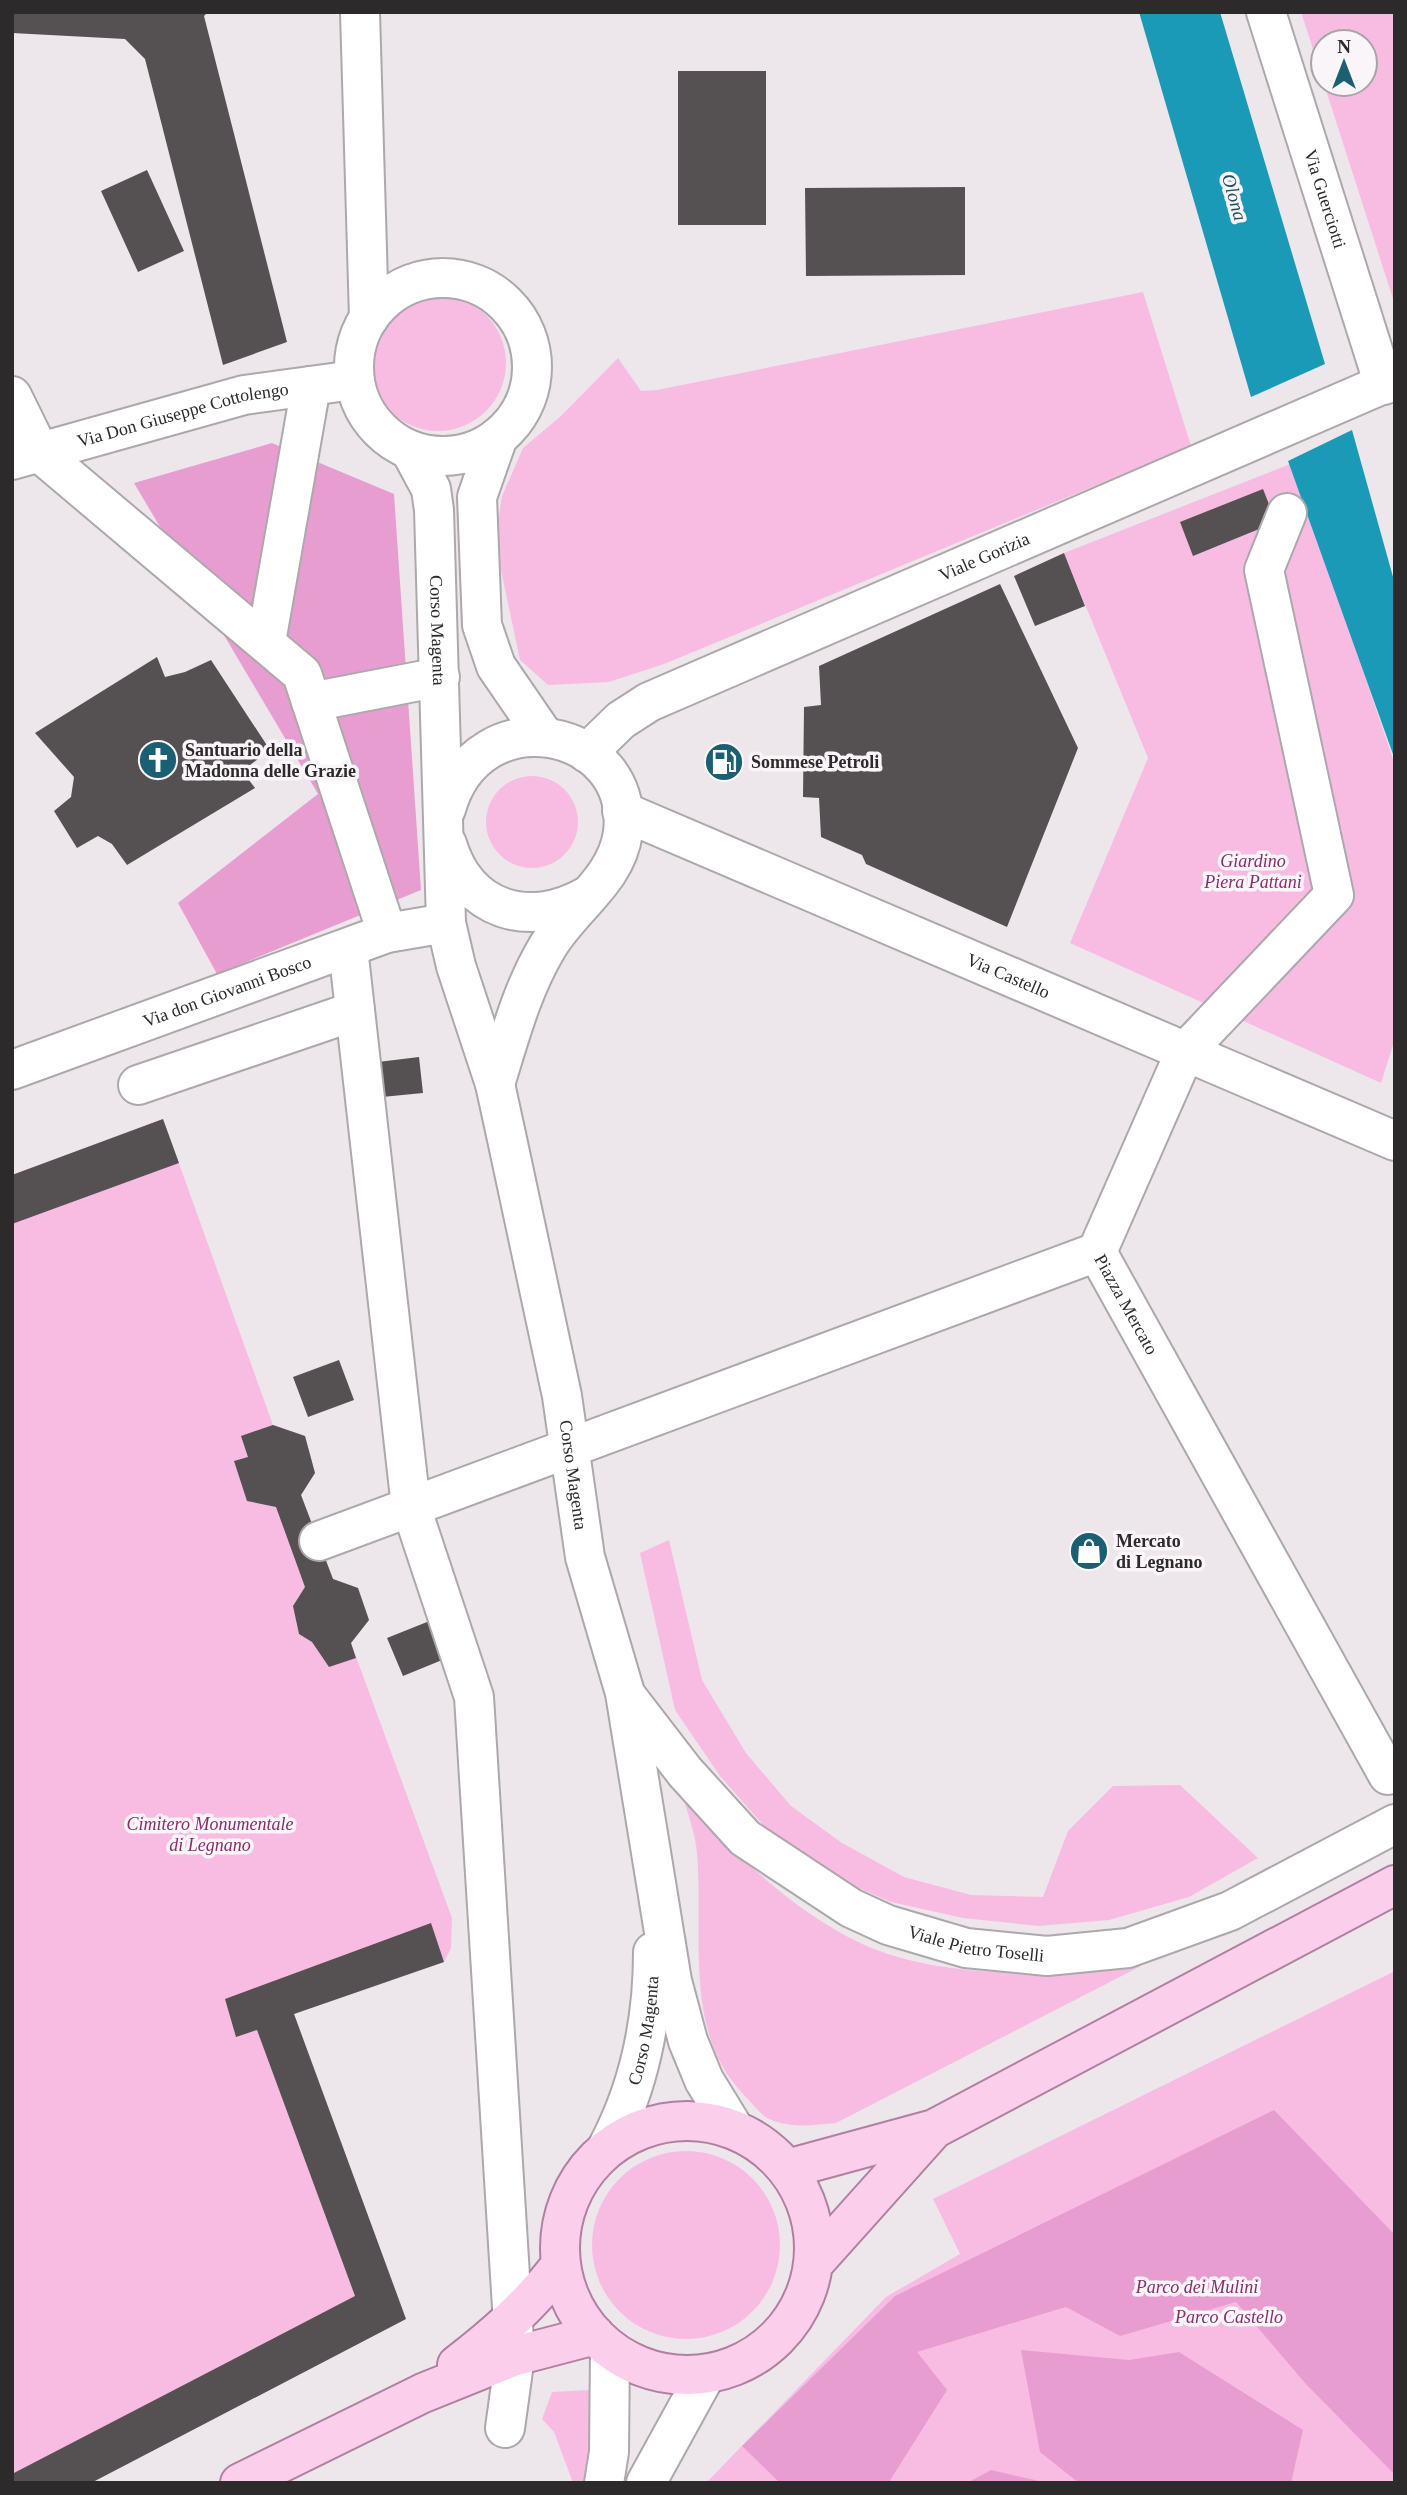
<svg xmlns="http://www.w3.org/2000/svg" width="1407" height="2495" viewBox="0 0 1407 2495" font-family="'Times New Roman',serif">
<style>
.green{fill:#f8bce3}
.forest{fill:#e89dd0}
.water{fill:#1b9ab8}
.building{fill:#555153}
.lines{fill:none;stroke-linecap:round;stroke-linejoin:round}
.minor-casing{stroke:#ada8ab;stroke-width:42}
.major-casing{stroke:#b180a1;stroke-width:42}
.minor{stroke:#fff;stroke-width:38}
.major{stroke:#fbcfec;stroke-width:38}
.labels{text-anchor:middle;stroke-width:7;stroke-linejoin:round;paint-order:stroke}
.street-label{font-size:18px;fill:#2c2a2b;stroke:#faf5f8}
.poi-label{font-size:18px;font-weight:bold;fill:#2c2a2b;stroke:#faf5f8;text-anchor:start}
.park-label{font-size:18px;font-style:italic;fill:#852f6e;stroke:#faf5f8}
.water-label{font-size:19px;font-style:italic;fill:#21515e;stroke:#faf5f8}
</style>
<rect width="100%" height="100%" fill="#ede7eb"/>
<path class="green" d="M1301 12H1395V305L1324 84H1365V42H1323V80Z
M1143 292 1191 446 664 664 609 682 548 685 520 660 495 542 502 496 523 448 561 416 618 358 641 391 657 390Z
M370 363a68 68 0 1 1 136 0a68 68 0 1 1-136 0Z
M1293 463 1395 765V1039L1381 1083 1070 943 1148 758 1064 553Z
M486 822a46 46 0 1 1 92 0a46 46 0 1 1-92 0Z
M163 1119 273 1425 305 1436 315 1473 301 1495 333 1579 358 1588 369 1620 351 1643 452 1918 451 1948 444 1962 294 2014 406 2319 91 2483H12V1175Z
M669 1540 702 1680 746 1753 791 1806 842 1843 904 1877 971 1895 1043 1897 1068 1831 1113 1786 1180 1785 1258 1858 1189 1897 1109 1920 1038 1926 963 1918 891 1902 828 1875 769 1832 720 1776 675 1710 640 1553Z
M683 1797C735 1856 811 1929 888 1954 969 1980 1058 1973 1141 1966L836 2123C814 2125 788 2129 767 2118 759 2113 751 2102 744 2095 682 2031 704 1935 697 1854 696 1835 688 1815 683 1797Z
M1395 1971V2483H706L886 2297 960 2254 933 2199Z
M592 2245a94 94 0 1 1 188 0a94 94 0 1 1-188 0Z
M589 2390 592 2433 583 2483H573L554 2432 542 2419 552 2392Z"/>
<path class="forest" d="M272 443 394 494 421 890 217 974 178 903 318 794 134 483Z
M1274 2110 1395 2235V2475L1305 2383 1236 2302 1120 2336 1066 2307 917 2352 947 2390 889 2482 780 2483 742 2446 895 2296Z
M1021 2350 1129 2360 1179 2352 1303 2430 1291 2483H1079L1040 2452Z
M991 2470 1048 2483H967Z"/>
<path class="water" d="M1139 12H1220L1325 364 1251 397Z
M1352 430 1395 584 1394 757 1288 461Z"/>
<path class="building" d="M12 12H208L204 16 287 342 223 365 145 59 125 39 12 33Z
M678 71H766V225H678Z
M147 170 184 251 138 272 101 191Z
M965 187V275L806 276 805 188Z
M1263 489 1276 522 1193 556 1180 522Z
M1064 553 1085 606 1035 626 1014 576Z
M1000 584 1078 748 1007 927 866 864 862 855 821 837 819 798 803 797 804 707 821 705 819 666Z
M157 657 165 677 185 672 211 660 270 750 242 771 255 788 127 865 112 844 98 836 77 848 54 811 71 797 74 777 35 733Z
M419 1057 423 1093 382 1097 378 1062Z
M163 1119 179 1163 12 1224V1175Z
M339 1360 354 1400 308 1417 293 1377Z
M273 1425 305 1436 315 1473 301 1495 333 1579 358 1588 369 1620 351 1643 356 1658 329 1667 312 1642 299 1634 293 1606 305 1587 276 1507 247 1501 234 1461 248 1457 241 1436Z
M432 1620 447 1658 403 1676 387 1638Z
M431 1923 444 1962 294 2014 406 2319 91 2483H12V2474L355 2296 257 2030 236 2037 225 1999Z"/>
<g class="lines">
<g class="minor-casing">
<g id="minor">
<path d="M360 12 369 318"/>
<path id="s1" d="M1266 12 1384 385"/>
<circle cx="443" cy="367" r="89"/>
<path d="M12 396 40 453 302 674 387 933"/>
<path d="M498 437 477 497 482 625 496 666 544 736"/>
<path id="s2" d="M410 450 431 489 434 510 446 923 456 966 495 1084 507 1139 562 1396 585 1557 625 1693 672 1981 688 2041 704 2080 734 2129"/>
<path id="s3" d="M12 460 244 395 354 380"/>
<path d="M266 642 311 386"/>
<path d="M311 702 440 677"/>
<path id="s4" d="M587 753 621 720 649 702 1395 379"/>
<path d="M446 809C478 694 635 728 623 832 617 880 572 906 548 946 522 989 510 1036 495 1084"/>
<path id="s5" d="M622 811 1395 1141"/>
<path d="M447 844C467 911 529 929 587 896"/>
<path d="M348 948 411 1507 474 1697 515 2356 505 2428"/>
<path id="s6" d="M12 1070 387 933 446 923"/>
<path d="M138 1085 355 1011"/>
<path d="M1097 1252 1185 1052 1334 895 1264 570 1287 513"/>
<path id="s7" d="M1097 1252 1388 1775"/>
<path d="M319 1541 1097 1252"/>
<path id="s8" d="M628 1698 685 1772 745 1838 851 1908 888 1925 966 1948 1047 1956 1128 1948 1230 1911 1395 1824"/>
<path id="s9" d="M607 2148C639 2088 653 2019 653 1952"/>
<path d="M604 2483 609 2452 610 2350"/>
<path d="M646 2483 706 2374"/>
</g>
</g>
<g class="major-casing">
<path id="major" d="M560 2248a127 127 0 1 1 254 0a127 127 0 1 1-254 0Z
M787 2169 934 2129 1395 1885
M814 2263 934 2129
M457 2365C496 2335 530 2305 560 2266
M240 2483 423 2393 515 2356 595 2335"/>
</g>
<use href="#minor" class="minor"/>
<use href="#major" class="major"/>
</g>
<defs>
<g id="church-disc" transform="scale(2.0125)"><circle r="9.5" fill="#1b6072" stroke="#faf5f8"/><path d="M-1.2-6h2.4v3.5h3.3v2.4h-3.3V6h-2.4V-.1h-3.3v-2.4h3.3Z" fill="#fff"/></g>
<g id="fuel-disc" transform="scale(2.0125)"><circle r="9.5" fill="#1b6072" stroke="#faf5f8"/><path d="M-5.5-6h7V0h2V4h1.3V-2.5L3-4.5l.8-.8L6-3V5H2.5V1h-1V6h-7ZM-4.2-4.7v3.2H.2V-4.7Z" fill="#fff"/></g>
<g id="shop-disc" transform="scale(2.0125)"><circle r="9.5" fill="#1b6072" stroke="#faf5f8"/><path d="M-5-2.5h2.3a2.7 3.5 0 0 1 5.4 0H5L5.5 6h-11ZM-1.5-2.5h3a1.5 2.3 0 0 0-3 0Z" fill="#fff"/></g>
</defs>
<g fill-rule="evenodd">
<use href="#church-disc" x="158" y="760"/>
<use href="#fuel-disc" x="724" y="762"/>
<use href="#shop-disc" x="1089" y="1551"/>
</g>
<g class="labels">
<g class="street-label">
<text dy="6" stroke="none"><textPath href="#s1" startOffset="196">Via Guerciotti</textPath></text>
<text dy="6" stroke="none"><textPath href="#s3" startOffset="177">Via Don Giuseppe Cottolengo</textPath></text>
<text dy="6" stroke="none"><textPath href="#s4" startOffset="446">Viale Gorizia</textPath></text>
<text dy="6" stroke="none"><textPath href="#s2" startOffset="186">Corso Magenta</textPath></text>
<text dy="6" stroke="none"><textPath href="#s5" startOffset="420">Via Castello</textPath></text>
<text dy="6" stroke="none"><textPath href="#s6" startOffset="229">Via don Giovanni Bosco</textPath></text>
<text dy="6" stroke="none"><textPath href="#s7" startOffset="60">Piazza Mercato</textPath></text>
<text dy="6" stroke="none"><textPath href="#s2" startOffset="1046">Corso Magenta</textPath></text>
<text dy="6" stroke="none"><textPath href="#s8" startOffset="441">Viale Pietro Toselli</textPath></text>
<text dy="6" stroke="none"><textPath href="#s9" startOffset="124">Corso Magenta</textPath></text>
</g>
<g class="poi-label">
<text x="185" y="756">Santuario della<tspan x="185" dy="21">Madonna delle Grazie</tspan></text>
<text x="751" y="768">Sommese Petroli</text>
<text x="1116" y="1547">Mercato<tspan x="1116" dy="21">di Legnano</tspan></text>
</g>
<g class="park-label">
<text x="1253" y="867">Giardino<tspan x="1253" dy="21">Piera Pattani</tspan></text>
<text x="210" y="1830">Cimitero Monumentale<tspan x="210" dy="21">di Legnano</tspan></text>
<text x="1197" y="2293">Parco dei Mulini</text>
<text x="1229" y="2323">Parco Castello</text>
</g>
<g class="water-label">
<text transform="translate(1235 197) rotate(74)" y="7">Olona</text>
</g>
</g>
<rect width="1407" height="2495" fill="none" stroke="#2c2a2b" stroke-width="28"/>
<g transform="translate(1344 63)"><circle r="33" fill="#faf5f8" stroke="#a8a4a6" stroke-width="2"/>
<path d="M0-5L12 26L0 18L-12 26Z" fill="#1b6072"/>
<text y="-10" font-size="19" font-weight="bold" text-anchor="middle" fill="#2c2a2b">N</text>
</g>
</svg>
